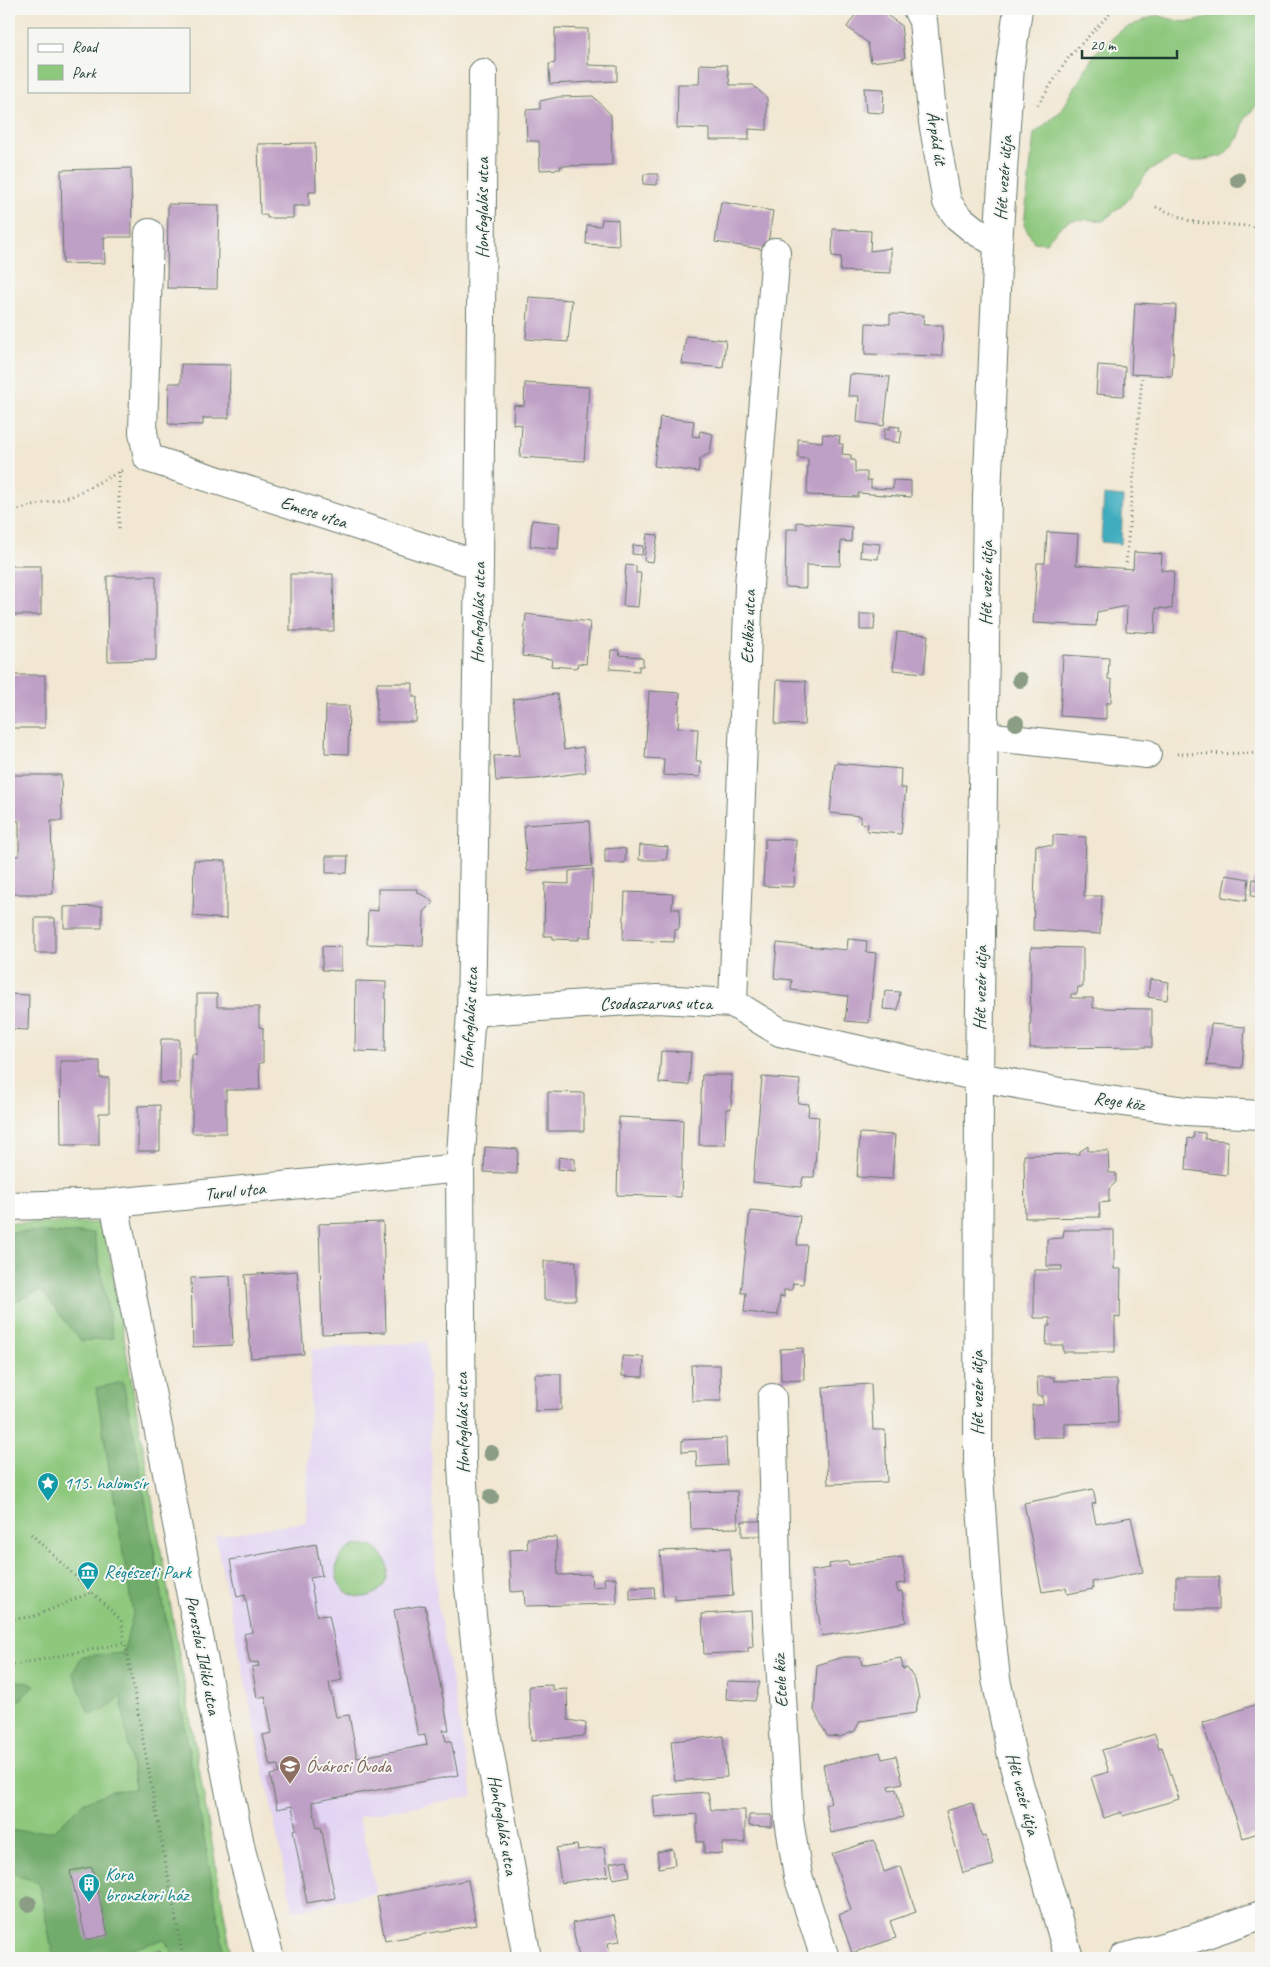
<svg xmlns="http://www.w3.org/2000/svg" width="1270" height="1967" viewBox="0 0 1270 1967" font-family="Caveat,sans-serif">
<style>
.built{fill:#e2d4f3}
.green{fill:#8dc87d;stroke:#568258}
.forest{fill:#72ac6c;stroke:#487450}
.water{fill:#41adbf;stroke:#30757a}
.building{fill:#be9fc5}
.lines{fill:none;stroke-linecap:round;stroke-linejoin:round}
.minor-casing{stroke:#68786b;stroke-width:30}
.path{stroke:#68786b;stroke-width:3;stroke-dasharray:1 4;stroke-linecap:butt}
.minor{stroke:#fff;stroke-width:28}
.tree{fill:#8c9d85}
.labels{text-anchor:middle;stroke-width:4;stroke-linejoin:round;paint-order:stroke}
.street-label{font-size:18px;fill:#1f3d34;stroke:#f6f6f2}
.culture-label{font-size:18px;fill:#0d838f;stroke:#f6f6f2;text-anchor:start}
.education-label{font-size:18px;fill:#785e54;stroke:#f6f6f2;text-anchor:start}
</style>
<rect width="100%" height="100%" fill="#f6f6f2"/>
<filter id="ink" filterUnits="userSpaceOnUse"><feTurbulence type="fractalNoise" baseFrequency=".02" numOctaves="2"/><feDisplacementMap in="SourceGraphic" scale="10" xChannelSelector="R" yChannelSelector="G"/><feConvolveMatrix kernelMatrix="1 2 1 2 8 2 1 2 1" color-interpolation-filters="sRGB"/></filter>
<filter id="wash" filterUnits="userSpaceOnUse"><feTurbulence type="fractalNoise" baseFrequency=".0096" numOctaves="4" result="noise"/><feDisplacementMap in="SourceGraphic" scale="20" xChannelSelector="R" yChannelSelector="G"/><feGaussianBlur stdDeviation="1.12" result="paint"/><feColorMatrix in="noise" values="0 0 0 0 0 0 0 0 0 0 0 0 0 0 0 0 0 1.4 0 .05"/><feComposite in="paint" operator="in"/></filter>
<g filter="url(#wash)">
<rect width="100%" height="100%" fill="#f1e7d2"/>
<path class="built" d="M427 1342 437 1600 473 1796 359 1816 376 1893 293 1911 215 1536 306 1522 312 1349Z"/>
<path class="green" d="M1219 9H1261V101L1245 118 1239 137 1223 156 1191 162 1173 158 1149 170 1126 202 1103 221C1070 218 1067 217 1046 243L1034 242 1024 225 1034 134 1062 110 1095 53 1123 29 1157 15C1182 23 1198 27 1219 9Z
M9 1223H104L232 1958H9Z
M336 1571a26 26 0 1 1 52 0a26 26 0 1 1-52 0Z"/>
<path class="forest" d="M9 1232 94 1233 113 1338 81 1341 41 1290 9 1304Z
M123 1382 136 1446 225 1958H175L164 1939 118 1954 119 1958H59L52 1951 39 1882 15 1875 9 1881V1831H54L83 1803 111 1791 135 1789 121 1696 104 1710 89 1714 73 1672 83 1656 123 1653 133 1614 96 1388Z
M9 1679 35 1685 15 1705 9 1716Z"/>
<path class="water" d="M1104 495 1123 497 1121 544 1101 542Z"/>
<g id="blocks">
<path class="building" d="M859 9H878L901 25 905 58 871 62 868 43 847 27Z
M555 28 588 29V65L617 66V81L550 84 549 64 555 63Z
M700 64 727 65 730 85H753L767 98V130L749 129V140H710V129L677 128 678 84H699Z
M864 88 884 89 883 113 866 112Z
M593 96 611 115 612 165 560 166 561 169 540 170 539 141H527L526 110 540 109V101L558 97Z
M315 143 316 192H309V206H293V218H267V215H260L258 144Z
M131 168 132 237H104L105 263 63 264 61 170Z
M644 174H658L657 185 643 184Z
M721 202 773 211 767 250 715 242Z
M168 204 219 205 217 289 167 288Z
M602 219 618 220 619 246 586 244 587 225 601 226Z
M833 229 871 231 870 251 891 248V273L840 271 841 257 832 256Z
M529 297 572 300 568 342 526 339Z
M1135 303 1176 305 1172 376 1131 374Z
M890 314 924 315 923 325H943L942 356 865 354 866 323 890 324Z
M686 336 726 340 723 368 682 364Z
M181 364 230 365 229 418H203V425L168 424 169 383H181Z
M1098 365 1125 367 1124 396 1096 394Z
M850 374 890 377 884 426 857 422 859 396H848Z
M525 383 589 387 584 461 520 457 522 425 513 424 514 405 524 406Z
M660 417 694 421 692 436 699 437 700 431 713 434 710 453 700 459 698 472 654 466Z
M890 426 900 427 899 431H902L900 443 883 440 885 428 890 429Z
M823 434 840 436 839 444H843L842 454 851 455V460H855V472H867V480H871V488L893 489V480L911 481V497L858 493V497L807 495 808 459 798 458V439L822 442Z
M532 520 560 523 558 549 530 546Z
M797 522 852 527 851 542 841 541 840 566 806 565V588L785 587 786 529H797Z
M1047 532 1078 534 1076 565 1133 569 1134 552 1162 554 1161 570 1174 571 1172 609 1156 608 1155 633 1126 631 1127 606 1097 612 1096 626 1033 623 1037 563H1045Z
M647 534 658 535 653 562 644 561Z
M861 542 880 544 878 559 860 557Z
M633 545 643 546 642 555 632 554Z
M626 565 636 566V573H641L638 607 623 606Z
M9 566H41V615H9Z
M290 574H333L334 631H290Z
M107 576H156V660L108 661Z
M526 614 590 622 586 664 578 663 577 668 551 666 552 659 522 656Z
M860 614H875L874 630H860Z
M897 632 928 635 924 673 893 670Z
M611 650H618L620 655 640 657 643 659V666H639V671L610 669Z
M1063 655 1109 658 1108 679 1112 680 1111 703H1106V719L1060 716Z
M9 675H45V728H9Z
M777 680 806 681 804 725 775 724Z
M377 683H413V697H417L416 722H376Z
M649 691 680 693 678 728 698 729 696 761H701L700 777 663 775 664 759 645 758Z
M557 694 564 750 583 747 586 772 536 779 496 781 494 756 520 755 513 699Z
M326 706H349L348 754 325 753Z
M835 763 901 769 900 788H906L901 834 867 831 868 824 860 823 861 816 830 813Z
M12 775H61L62 821H51L53 894H9V856H19V821H12Z
M589 821 592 866 527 871 524 825Z
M1053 835 1086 837 1084 896H1102L1100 934 1033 930 1036 845 1053 846Z
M765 839 796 840 794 887 763 886Z
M640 845 668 847 666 860H639Z
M617 848 626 849 625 863H605V849Z
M326 856H348L347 873H326Z
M194 860 226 861V919L193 916Z
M593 869 591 937H579V940L553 939V936H544L545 883 569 884V871Z
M1226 875 1249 879 1246 901 1222 897Z
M1253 879 1261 880V897L1251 896Z
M378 889H418V893L427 897 433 903 424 912 423 946 367 944 368 910 378 911Z
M625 892 673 894 672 909H680L679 929 675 930 674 942 623 940Z
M102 906V928H64V907Z
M35 918H55V953H35Z
M848 939 867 941 866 952 876 953 869 1023 845 1021 848 996 791 990 792 980 774 978 777 943 847 950Z
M322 946 341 947V971L322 970Z
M1031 947 1083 948V987H1078L1077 994H1071V998H1093V1008L1152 1009V1047L1030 1048Z
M1150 979 1169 982 1167 1000 1148 997Z
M356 981 386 982 385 1052 355 1051Z
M885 991 900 992 898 1010 883 1009Z
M9 994 29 995 28 1030 9 1029Z
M197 994H217V1007H259V1027L263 1028V1063H259L260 1090H226V1133H192V1054H197Z
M1211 1024 1245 1027 1242 1068 1207 1065Z
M161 1039H179V1083H160Z
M661 1051 691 1052 689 1085 659 1083Z
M60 1061H100V1078H109V1113H99V1145H61Z
M702 1075H732L731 1109H726L725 1145H699Z
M762 1077 800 1080 798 1103 809 1104 808 1116 819 1117 814 1177H803L801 1187 753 1182Z
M548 1092 584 1093V1131H548Z
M160 1105V1151H138V1106Z
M619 1117 683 1120 681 1197 617 1195Z
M1194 1132 1205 1133V1139L1228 1141 1227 1175 1186 1170 1188 1138 1193 1139Z
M860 1133 895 1135 892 1179 857 1177Z
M1088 1146V1151H1108L1109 1173H1116V1182L1109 1189V1202L1099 1203 1100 1217 1025 1218 1024 1155 1079 1154V1152Z
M485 1147 518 1149 517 1174 484 1172Z
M559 1157 575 1159V1171L558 1169Z
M750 1211 800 1216 797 1245H807L803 1284 793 1283 792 1290H784V1297L780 1296 778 1315 744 1312 746 1293H741Z
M383 1222 386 1332 322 1334 319 1224Z
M1064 1230H1114V1269H1121L1120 1318 1115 1317V1352H1063V1345H1046L1047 1326H1050V1318H1034V1270H1062V1266H1047V1239L1063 1238Z
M544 1261H576V1300H544Z
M297 1271 304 1354 251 1358 245 1275Z
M230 1276 233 1345 193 1347 191 1278Z
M803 1348 804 1380 781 1381 780 1349Z
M622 1356 644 1357 643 1377 622 1376Z
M691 1365H720L721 1401H692Z
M535 1374H561V1410L535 1411Z
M1037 1377H1054V1381L1117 1380 1118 1423 1065 1424V1437H1033L1032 1405H1043V1396H1038Z
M871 1384 873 1430H885L887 1482 828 1484 823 1387Z
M726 1438 727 1465 697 1467 696 1451 682 1452V1440Z
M1093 1489 1096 1503 1092 1504 1096 1524 1131 1517 1143 1572 1092 1582 1093 1589 1067 1594 1066 1588 1042 1592 1024 1503Z
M737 1491 738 1528 691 1529 690 1492Z
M742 1521H761V1536H742Z
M556 1537 558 1575 591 1574 592 1587 605 1586 604 1578H616L617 1604 525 1606 524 1591 511 1592 509 1550 528 1549 527 1538Z
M316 1544 322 1576 310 1578 317 1616 329 1615 342 1680 329 1683 336 1717 349 1715 357 1758 427 1745 425 1735 418 1736 394 1610 425 1605 449 1730H443L446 1741H451L458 1775 312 1802 317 1828 321 1827 335 1898 307 1903 293 1830 296 1829 292 1806 277 1809 270 1775 279 1773 278 1765 270 1766 263 1735 272 1733 265 1696 257 1698 252 1667 259 1666 258 1662 250 1663 244 1634 252 1632 245 1595 237 1597 230 1560Z
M730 1548 733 1596 675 1600V1595L663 1596 660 1551Z
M902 1557 906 1583 896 1584 898 1592 902 1591 906 1622 822 1636 811 1571 830 1568 829 1564 848 1561 849 1565Z
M1176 1577H1219V1609H1176Z
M654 1587 655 1598 630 1600V1588Z
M751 1611 753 1647 748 1648V1652L704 1654 702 1614Z
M844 1657H860L862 1665 901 1658 903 1669 907 1668 915 1680 919 1698 915 1713 860 1721 855 1731 840 1737 827 1736 814 1710 817 1665Z
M727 1681 760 1682 755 1701 726 1699Z
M552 1685V1690L567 1689 568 1720 586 1723 585 1736 531 1741 529 1686Z
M1260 1703 1261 1832 1243 1838 1202 1723Z
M1155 1734 1159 1748 1162 1747 1179 1799 1123 1816 1121 1812 1104 1818 1091 1777 1109 1772 1102 1750Z
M723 1736 727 1777 675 1781 671 1741Z
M880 1752 882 1759 896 1756 903 1783 888 1786 889 1790 896 1789 903 1817 831 1833 825 1805 831 1803 823 1765Z
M708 1792 711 1810H745V1843H722V1854L704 1853V1842H697V1814L655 1817 653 1796Z
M972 1803 982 1837 986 1836 994 1865 963 1873 946 1811Z
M749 1815H772V1827L749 1826Z
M874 1840 884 1872 901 1866 916 1912 890 1921 896 1938 852 1953 839 1915 851 1910 832 1854Z
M577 1845 578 1850 604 1847 608 1876 561 1883 556 1848Z
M673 1849 675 1865 659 1868 657 1852Z
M627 1860 630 1876 613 1879 610 1863Z
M92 1867 108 1935 86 1940 70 1871Z
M468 1880 476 1925 385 1941 377 1897Z
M614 1915 620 1941 608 1943 611 1958H579L572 1923Z
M160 1951 162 1958H134Z
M17 1954 21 1958H9V1956Z"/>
</g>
</g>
<g filter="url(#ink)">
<use href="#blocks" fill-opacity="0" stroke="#68786b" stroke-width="1"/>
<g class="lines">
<g class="minor-casing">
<path id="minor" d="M917 9 923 21 933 122 947 202 958 217 974 230 998 244
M1018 9 1010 66 998 244 987 496 979 1077 978 1461 987 1594 996 1679 1014 1766 1069 1958
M483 73 479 565 471 1012 460 1168 462 1465 469 1588 484 1722 527 1958
M149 233 143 432 148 458 479 565
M985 736 1147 754
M733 1003 749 585 776 252
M471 1012 657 999 733 1003 780 1032 979 1077 1081 1096 1186 1111 1261 1115
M114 1203 241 1850 270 1958
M9 1206 114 1203 460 1168
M772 1398 777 1608 789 1820 798 1876 825 1958
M1123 1958 1192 1939 1261 1915"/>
</g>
<path class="path" d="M1038 105 1069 57 1114 9
M1156 207 1192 222 1261 227
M119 472V532
M9 512 72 496 123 470
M1126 563 1142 378
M1177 754 1261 753
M31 1534 121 1620 183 1958
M9 1620 35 1616 92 1592
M9 1666 125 1643
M1248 1958 1261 1953"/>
<use href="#minor" class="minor"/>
</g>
<g class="tree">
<circle cx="1238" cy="180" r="8"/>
<circle cx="1020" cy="680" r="8"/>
<circle cx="1016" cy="723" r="8"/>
<circle cx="491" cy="1453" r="8"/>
<circle cx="491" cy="1497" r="8"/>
<circle cx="29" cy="1904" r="8"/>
</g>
</g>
<defs>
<g id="sight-pin" transform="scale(1.125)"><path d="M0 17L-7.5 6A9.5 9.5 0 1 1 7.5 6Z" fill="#0f9aa8" stroke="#f6f6f2"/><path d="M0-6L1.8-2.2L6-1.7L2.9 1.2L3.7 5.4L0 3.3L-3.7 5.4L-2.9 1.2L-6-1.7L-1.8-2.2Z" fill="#fff"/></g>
<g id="museum-pin" transform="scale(1.125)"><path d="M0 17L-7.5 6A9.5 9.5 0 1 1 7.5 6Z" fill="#0f9aa8" stroke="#f6f6f2"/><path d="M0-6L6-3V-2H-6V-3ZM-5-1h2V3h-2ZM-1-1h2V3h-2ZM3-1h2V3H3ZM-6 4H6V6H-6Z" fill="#fff"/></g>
<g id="school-pin" transform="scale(1.125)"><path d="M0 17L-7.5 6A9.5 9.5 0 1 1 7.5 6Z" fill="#8d6e63" stroke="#f6f6f2"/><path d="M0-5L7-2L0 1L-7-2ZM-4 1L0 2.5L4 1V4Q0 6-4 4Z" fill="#fff"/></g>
<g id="building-pin" transform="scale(1.125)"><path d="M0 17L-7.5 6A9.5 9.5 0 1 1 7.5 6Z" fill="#0f9aa8" stroke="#f6f6f2"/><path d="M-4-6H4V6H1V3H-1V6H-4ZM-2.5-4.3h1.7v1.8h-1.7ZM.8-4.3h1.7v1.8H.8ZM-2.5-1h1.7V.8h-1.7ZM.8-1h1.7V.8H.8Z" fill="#fff"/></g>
</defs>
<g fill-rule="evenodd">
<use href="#sight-pin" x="48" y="1483"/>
<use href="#museum-pin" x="88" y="1572"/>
<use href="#school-pin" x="290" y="1766"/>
<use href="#building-pin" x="89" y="1884"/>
</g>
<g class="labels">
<g class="street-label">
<text transform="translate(937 138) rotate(81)" y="6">Árpád út</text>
<text transform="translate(1003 178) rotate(-86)" y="6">Hét vezér útja</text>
<text transform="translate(482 208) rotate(-90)" y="6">Honfoglalás utca</text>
<text transform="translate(314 512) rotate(18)" y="6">Emese utca</text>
<text transform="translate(986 583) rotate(-89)" y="6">Hét vezér útja</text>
<text transform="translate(478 613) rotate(-89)" y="6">Honfoglalás utca</text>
<text transform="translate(748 627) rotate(-88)" y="6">Etelköz utca</text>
<text transform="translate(980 988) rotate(-89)" y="6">Hét vezér útja</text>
<text x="656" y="1009">Csodaszarvas utca</text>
<text transform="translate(469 1018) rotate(-87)" y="6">Honfoglalás utca</text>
<text transform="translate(1119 1101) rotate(8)" y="6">Rege köz</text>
<text transform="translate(235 1191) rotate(-6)" y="6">Turul utca</text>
<text transform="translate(977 1393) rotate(-90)" y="6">Hét vezér útja</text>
<text transform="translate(462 1423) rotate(-91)" y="6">Honfoglalás utca</text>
<text transform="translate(203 1655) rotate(79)" y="6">Poroszlai Ildikó utca</text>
<text transform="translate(780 1681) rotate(-93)" y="6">Etele köz</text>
<text transform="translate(1023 1794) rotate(75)" y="6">Hét vezér útja</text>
<text transform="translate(503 1825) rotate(80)" y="6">Honfoglalás utca</text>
</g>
<g class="culture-label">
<text x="64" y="1489">115. halomsír</text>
<text x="104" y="1578">Régészeti Park</text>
<text x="105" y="1880">Kora<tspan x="105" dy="21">bronzkori ház</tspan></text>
</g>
<g class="education-label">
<text x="306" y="1772">Óvárosi Óvoda</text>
</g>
</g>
<rect width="1270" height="1967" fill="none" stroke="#f6f6f2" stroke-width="30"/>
<rect x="28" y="28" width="162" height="65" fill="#f6f6f2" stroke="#a0aca6"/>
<rect x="38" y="44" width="25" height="8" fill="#ffffff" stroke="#a0aca6"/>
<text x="72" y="52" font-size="15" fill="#1f3d34">Road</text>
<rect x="38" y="65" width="25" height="15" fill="#8dc87d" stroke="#a0aca6"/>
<text x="72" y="78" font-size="15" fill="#1f3d34">Park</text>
<path d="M1082 50v8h95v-8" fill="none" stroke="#1f3d34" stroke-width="2.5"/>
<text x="1090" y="50" font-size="15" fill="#1f3d34" stroke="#f6f6f2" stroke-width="4" paint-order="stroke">20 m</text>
</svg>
